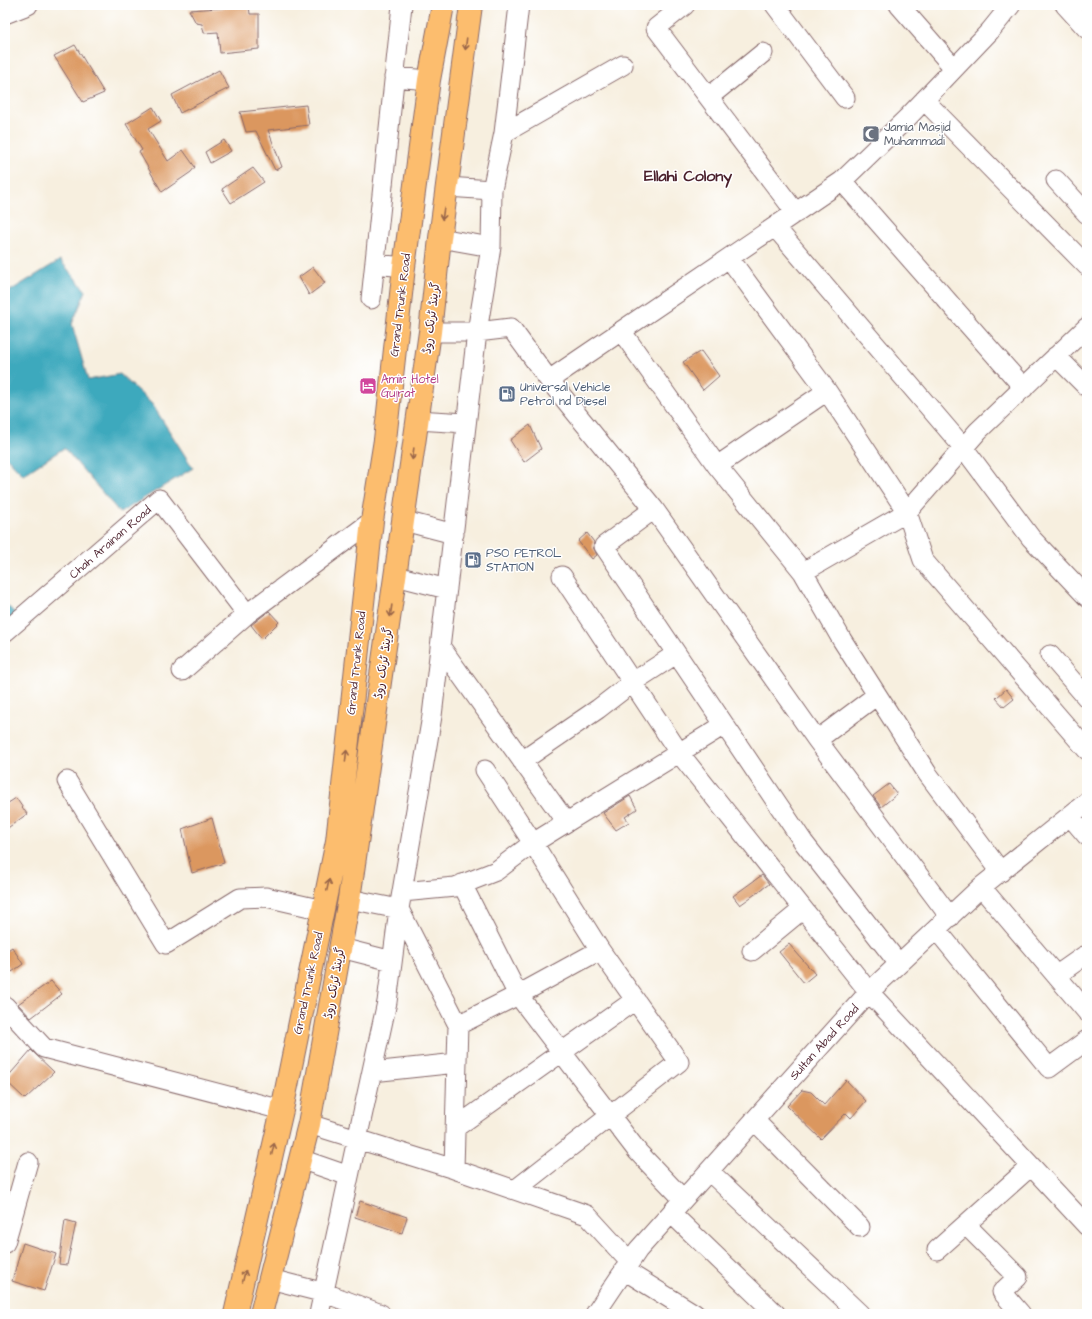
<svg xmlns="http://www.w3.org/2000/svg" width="1092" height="1319" viewBox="0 0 1092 1319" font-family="'Architects Daughter','Playpen Sans Arabic',sans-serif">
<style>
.water{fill:#3da9bd;stroke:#446474}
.building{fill:#db975e}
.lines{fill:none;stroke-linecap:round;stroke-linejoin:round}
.minor-casing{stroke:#87686a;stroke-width:21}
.major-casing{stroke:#87686a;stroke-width:24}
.minor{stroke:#fff;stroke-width:19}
.major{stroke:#fcbd6e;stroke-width:22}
.oneway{stroke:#9a6649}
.labels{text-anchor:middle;stroke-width:3;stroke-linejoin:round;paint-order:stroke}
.worship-label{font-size:12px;fill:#5b616d;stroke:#fff;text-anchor:start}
.street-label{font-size:12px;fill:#4a1f2b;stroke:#fff}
.hotel-label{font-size:12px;fill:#b23c85;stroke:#fff;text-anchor:start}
.service-label{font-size:12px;fill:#4e5e75;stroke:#fff;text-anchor:start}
.district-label{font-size:16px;font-weight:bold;fill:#4a1f2b;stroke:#fff}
</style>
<rect width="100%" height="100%" fill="#fff"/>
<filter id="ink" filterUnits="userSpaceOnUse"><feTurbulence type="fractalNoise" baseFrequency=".025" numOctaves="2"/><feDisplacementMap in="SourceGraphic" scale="8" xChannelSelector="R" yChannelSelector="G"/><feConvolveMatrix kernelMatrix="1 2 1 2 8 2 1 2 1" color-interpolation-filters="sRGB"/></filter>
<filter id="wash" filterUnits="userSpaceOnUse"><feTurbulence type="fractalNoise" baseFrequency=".012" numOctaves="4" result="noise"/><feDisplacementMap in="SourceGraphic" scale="16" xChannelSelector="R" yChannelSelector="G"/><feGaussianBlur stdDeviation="0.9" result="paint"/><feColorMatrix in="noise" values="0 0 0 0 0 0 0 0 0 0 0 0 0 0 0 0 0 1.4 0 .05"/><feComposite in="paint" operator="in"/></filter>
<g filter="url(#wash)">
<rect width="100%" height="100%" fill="#f7efdf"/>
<path class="water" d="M60 260 86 291 72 324 88 380 120 374 152 404 193 468 120 513 64 448 23 475 5 456V294Z
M5 603 21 619 5 632Z"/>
<g id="blocks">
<path class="building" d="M249 6 250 14H259V49L220 53 218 32 204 33 202 24 196 23 189 10Z
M75 45 104 93 83 102 54 56Z
M219 70 229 88 180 113 172 95Z
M306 105 309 125 268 130 282 167 275 170 256 131 246 132 240 112Z
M153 107 161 121 148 129 168 161 183 150 195 167 191 172 162 192 139 152 142 150 126 124Z
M224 140 231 151 210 163 205 152Z
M253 168 264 182 231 203 222 189Z
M313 267 325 283 309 295 299 277Z
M701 351 719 376 703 390 683 362Z
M530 425 541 449 524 462 510 440Z
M587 533 594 542 593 547 597 555 592 559 578 541Z
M269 611 279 622 262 639 251 625Z
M1006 689 1014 699 1004 707 996 698Z
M889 784 897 794 881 807 873 796Z
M630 796 637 809 625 817 629 822 616 830 603 813Z
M16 798 27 814 5 830V805Z
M212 818 224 863 192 873 182 829Z
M762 875 769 884 740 905 733 896Z
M789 944 815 974 804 983 779 952Z
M12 947 23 964 12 972 5 963V952Z
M51 981 62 994 31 1018 18 1004Z
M31 1050 54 1072 25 1099 5 1080Z
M846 1080 866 1101 851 1118 846 1113 821 1139 787 1106 802 1090 811 1092 824 1105Z
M360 1201 407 1217 402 1233 355 1217Z
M65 1220 76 1223 67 1265 59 1264Z
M23 1243 56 1254 44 1291 12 1281Z"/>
</g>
</g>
<g filter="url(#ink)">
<use href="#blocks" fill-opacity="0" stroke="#87686a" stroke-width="1"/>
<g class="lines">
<g class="minor-casing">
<path id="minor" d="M685 5 656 28 796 213
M775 5 845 98
M899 5 954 68
M1065 5 1087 29
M5 14 28 5
M394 77 429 80
M709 97 763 53
M924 100 1087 266
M504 133 623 65
M1056 180 1087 214
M842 181 1024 388
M447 187 492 190
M775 227 963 447 1031 538 1087 597
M440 238 491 247
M729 258 827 391 907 512 923 560 1087 750
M375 264 404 267
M371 299 402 5
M430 332H477L511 328 549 380 842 181 908 117 990 31 1011 5
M622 332 717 466 827 391
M1056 356 1087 387
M549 380 654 509 604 546 804 843 899 964
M417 420 466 423
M717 466 803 572 907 512 978 431 1087 327
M654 509 817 740 950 917
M404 521 454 534
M803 572 842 640 927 773 1001 872
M396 576 447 589
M562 576 680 754 869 992 1087 1226
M5 632 159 499 247 614
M440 646 566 822
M1050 655 1087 698
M182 671 247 614 372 521
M817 740 877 695
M522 761 598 709 633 682 676 654
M485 770 533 843 724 725
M67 781 166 944 240 898 266 897 323 910
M1070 816 1087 836
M981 887 1087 1012
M402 892 455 887 496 871 533 843 600 950 518 995 638 1152 683 1199
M936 929 1049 1068 1087 1040
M341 948 392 961
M752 951 803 909
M1057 975 1084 956
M5 1006 44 1048 282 1110
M458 1025 518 995 462 884
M372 1072 457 1063
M754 1120 860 1227
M309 1124 454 1169 458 1025 399 909 349 899
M455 1128 635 1000
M300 1159 349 1176
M454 1169 587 1215 630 1262
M709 1171 860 1314
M515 1190 679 1062 600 950
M671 1213 776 1314
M966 1225 1018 1277 1002 1292 1021 1314
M5 1243 28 1162
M937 1250 1031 1166
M624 1270 695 1314
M270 1279 325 1293 381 1314
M319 1314 387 1002 399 909 432 716 477 332 491 247 492 190 504 133 519 5
M595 1314 638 1250 869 992 981 887 1087 802"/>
</g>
<g class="major-casing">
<path id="major" d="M235 1314 282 1110 337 841 372 521 385 440 404 267 429 80 443 5
M261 1314 309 1124 349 899 430 332 440 238 471 5"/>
</g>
<use href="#minor" class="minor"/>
<use href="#major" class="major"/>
</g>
<defs><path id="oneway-shaft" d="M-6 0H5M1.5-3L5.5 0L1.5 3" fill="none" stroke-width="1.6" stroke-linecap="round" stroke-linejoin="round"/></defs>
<g class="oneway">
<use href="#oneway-shaft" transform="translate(466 44) rotate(97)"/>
<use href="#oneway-shaft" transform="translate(443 214) rotate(98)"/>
<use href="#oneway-shaft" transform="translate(413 454) rotate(98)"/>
<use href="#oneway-shaft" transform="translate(391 611) rotate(98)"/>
<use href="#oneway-shaft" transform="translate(346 756) rotate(-84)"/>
<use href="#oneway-shaft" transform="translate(328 885) rotate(-78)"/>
<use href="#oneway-shaft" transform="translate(273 1149) rotate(-77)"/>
<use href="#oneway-shaft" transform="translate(244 1276) rotate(-77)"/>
</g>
</g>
<defs>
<g id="mosque-square" transform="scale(0.9)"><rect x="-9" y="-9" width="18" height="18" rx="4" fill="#6b7280" stroke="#fff"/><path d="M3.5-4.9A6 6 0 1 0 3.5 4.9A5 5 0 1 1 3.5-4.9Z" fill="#fff"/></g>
<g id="hotel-square" transform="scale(0.9)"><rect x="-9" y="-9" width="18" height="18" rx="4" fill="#d1479c" stroke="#fff"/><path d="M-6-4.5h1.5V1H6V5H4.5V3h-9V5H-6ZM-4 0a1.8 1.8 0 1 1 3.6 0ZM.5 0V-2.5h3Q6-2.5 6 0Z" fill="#fff"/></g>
<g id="fuel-square" transform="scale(0.9)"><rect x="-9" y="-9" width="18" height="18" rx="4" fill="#5c6f8a" stroke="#fff"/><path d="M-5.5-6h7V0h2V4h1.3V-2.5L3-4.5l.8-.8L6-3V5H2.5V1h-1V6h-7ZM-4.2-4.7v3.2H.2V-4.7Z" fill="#fff"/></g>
</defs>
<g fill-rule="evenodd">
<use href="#mosque-square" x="871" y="134"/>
<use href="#hotel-square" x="368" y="386"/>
<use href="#fuel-square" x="507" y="394"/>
<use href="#fuel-square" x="473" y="560"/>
</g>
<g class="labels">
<g class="worship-label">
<text x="884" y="131">Jamia Masjid<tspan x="884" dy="14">Muhammadi</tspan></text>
</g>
<g class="street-label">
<text transform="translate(400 305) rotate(-83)" y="4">Grand Trunk Road</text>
<text transform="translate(431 318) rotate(-83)" y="4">گرینڈ ٹرنک روڈ</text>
<text transform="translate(110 542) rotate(-41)" y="4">Chah Arainan Road</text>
<text transform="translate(356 663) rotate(-84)" y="4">Grand Trunk Road</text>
<text transform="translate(383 663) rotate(-82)" y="4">گرینڈ ٹرنک روڈ</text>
<text transform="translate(308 983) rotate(-78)" y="4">Grand Trunk Road</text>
<text transform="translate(334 983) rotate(-80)" y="4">گرینڈ ٹرنک روڈ</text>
<text transform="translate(824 1042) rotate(-48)" y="4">Sultan Abad Road</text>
</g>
<g class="hotel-label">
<text x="381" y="383">Amir Hotel<tspan x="381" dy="14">Gujrat</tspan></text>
</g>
<g class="service-label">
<text x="520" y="391">Universal Vehicle<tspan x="520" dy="14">Petrol nd Diesel</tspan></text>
<text x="486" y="557">PSO PETROL<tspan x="486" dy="14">STATION</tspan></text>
</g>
<g class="district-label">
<text x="688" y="181">Ellahi Colony</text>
</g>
</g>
<rect width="1092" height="1319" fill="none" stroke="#fff" stroke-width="20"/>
</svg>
